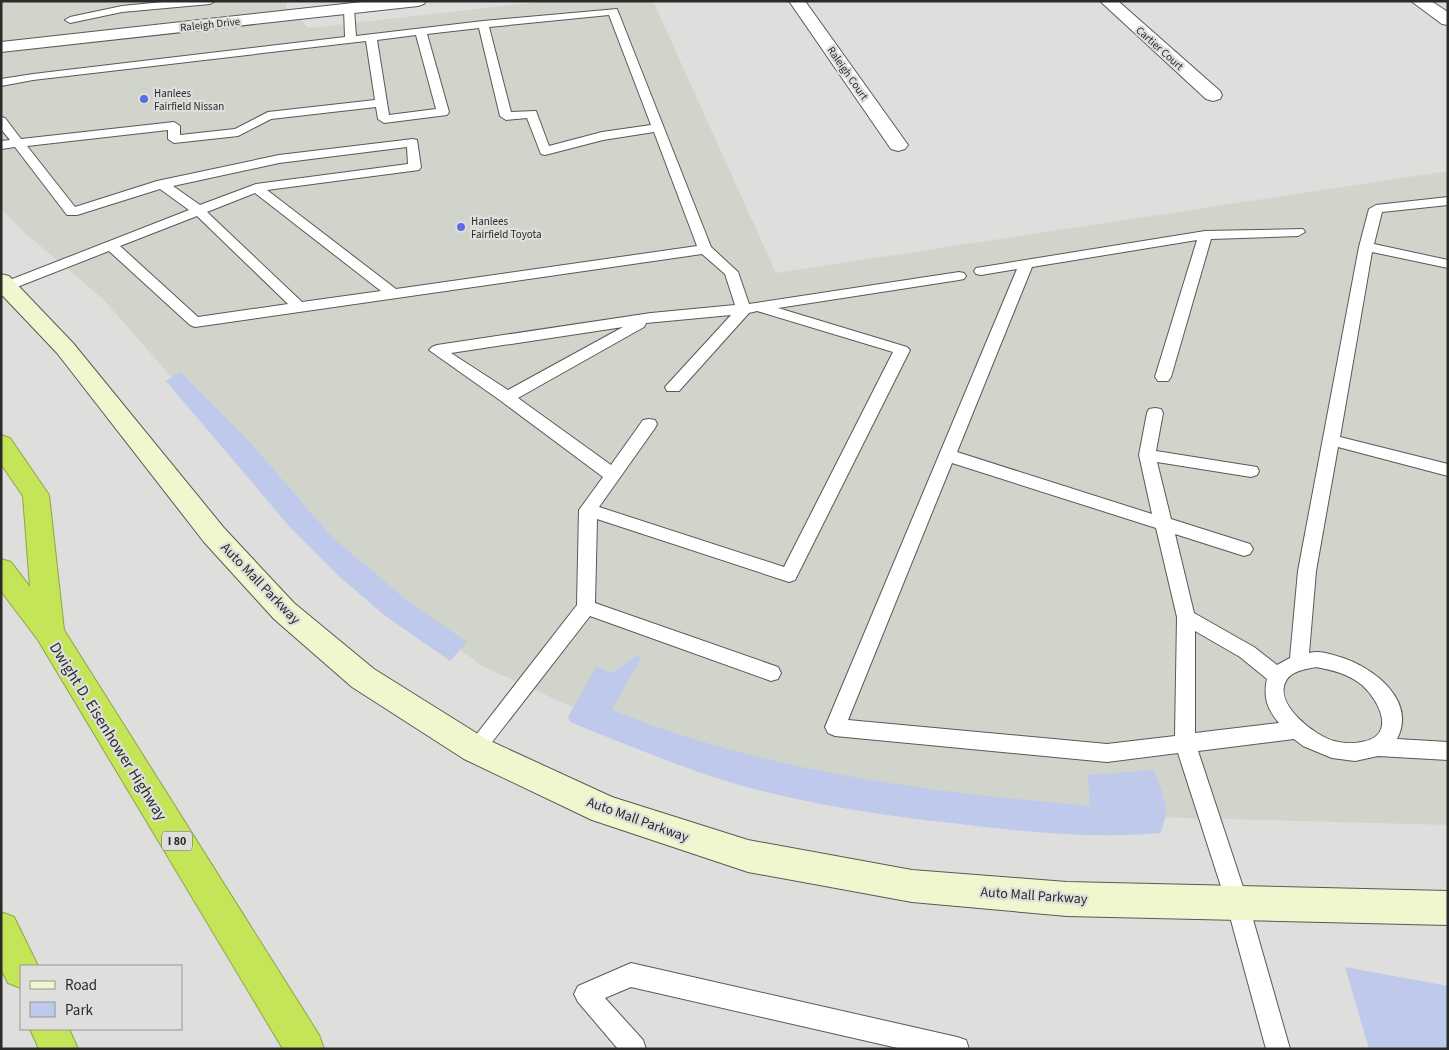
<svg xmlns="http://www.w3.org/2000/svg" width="1449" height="1050" viewBox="0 0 1449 1050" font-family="'Source Sans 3',sans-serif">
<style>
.built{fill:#d1d4ca}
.green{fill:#bfc9eb}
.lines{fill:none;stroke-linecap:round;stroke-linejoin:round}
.lane-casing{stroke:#595957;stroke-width:2}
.street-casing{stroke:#595957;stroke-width:2}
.secondary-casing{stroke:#595957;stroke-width:2}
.highway-casing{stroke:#8fa448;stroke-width:2}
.lane{fill:#fff;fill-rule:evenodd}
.street{fill:#fff;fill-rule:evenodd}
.secondary{fill:#eef7cd;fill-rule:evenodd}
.highway{fill:#c5e559;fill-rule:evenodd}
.poi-dot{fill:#5b6de4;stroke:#dedfdc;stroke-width:2}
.labels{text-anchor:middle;stroke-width:4.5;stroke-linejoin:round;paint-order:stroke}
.far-street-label{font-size:11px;fill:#2a2a29;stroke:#dedfdc}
.far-poi-label{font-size:11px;fill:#2a2a29;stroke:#dedfdc;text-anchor:start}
.shield{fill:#dedfdc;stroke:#60605f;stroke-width:1}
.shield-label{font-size:12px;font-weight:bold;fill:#2a2a29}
.street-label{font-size:14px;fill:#2a2a29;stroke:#dedfdc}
.near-street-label{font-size:16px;fill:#2a2a29;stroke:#dedfdc}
</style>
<rect width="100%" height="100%" fill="#dedfdc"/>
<path class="built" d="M1 1H287L286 7 309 28 548 1H653L776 273 1448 171V825L1069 815 821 791 632 734 484 667 375 590 251 468 103 299 25 233 1 209Z"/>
<path class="green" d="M181 372 255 448 331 536 404 598 467 642 450 661 384 615 341 578 289 526 166 381Z
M638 656 641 658 612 710C765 772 927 792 1090 806L1088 775 1154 770C1162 795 1172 808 1160 833 1094 839 1026 832 960 824 883 816 803 804 729 782 675 765 622 743 570 722L568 717 596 667 612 673 634 657Z
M1345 967 1448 986V1049H1369Z"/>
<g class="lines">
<g class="lane-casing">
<path id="lane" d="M173 1H215L210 4 122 12 70 23 65 20 70 17 122 6Z
M349 6 354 9 356 36 483 21 617 9 711 247 738 272 749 304 959 272 964 273 966 276 964 279 959 280 778 308 907 347 910 350 795 580 789 582 597 519 595 603 778 667 781 673 778 679 771 681 590 616 482 755 475 758 468 755 465 749 577 605 579 510 603 477 501 401 429 350 432 347 437 345 651 313 735 305 725 274 702 254 195 327 190 325 109 251 12 289 7 290 1 288 2 283 189 210 160 189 77 215H67L15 147 1 149V141L10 140 1 129V117L5 118 21 139 174 122 180 126V135L235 129 268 112 375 100 366 41 33 80 1 86V79L33 74 345 37 344 9ZM609 15 651 125 602 132 549 146 536 111 511 112 489 27ZM479 28 500 116 506 120 527 118 541 154 545 155 603 140 654 132 697 246 396 289 267 190 419 170 421 167 417 140 413 139 279 155 157 181 75 207 27 146 168 130V139L174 143 238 136 271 119 376 107 378 119 384 123 447 115 449 112 427 34ZM416 35 436 109 389 115 377 40ZM407 147 408 164 256 184 200 205 173 186 279 163ZM255 193 381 291 302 302 207 212ZM197 216 288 304 198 317 120 246ZM757 311 893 352 784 567 599 507 655 428 657 424 655 420 649 419 643 420 611 465 518 398 644 327 646 323 731 315 665 387 667 391H679L749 313ZM623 327 508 390 451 353Z
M1448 197V205L1382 212 1374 244 1448 260V268L1372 252 1340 437 1448 464V476L1338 447 1316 571 1309 653C1320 650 1330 654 1340 657 1373 667 1417 700 1397 739L1448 742V760L1378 756 1355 761 1332 758 1303 746 1294 739 1198 751 1248 902 1290 1049H1266L1226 902 1178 753 1107 762 835 736 828 733 825 727 1017 269 981 275 976 274 974 271 976 268 1205 231 1303 229 1305 232 1298 236 1211 239 1171 377 1168 381H1158L1155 377 1197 240 1032 267 957 452 1152 514 1139 455 1147 413 1149 409 1155 408 1161 409 1163 413 1156 451 1257 467 1259 471 1257 475 1251 477 1157 462 1171 519 1250 544 1253 549 1250 554 1244 556 1175 534 1194 613 1254 647 1277 665 1290 658 1298 571 1359 247 1369 209 1376 205ZM952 463 1156 528 1177 617 1175 736 1107 744 848 720ZM1195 631 1240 657 1267 679C1263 697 1267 709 1279 723L1195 733ZM1316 667C1332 670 1349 674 1362 685 1380 701 1397 737 1361 742 1353 744 1342 743 1334 741 1315 736 1273 704 1286 681 1291 671 1306 669 1316 667Z
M631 963 957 1037 966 1040 969 1049H902L631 987 605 998 643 1040 646 1049H618L578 1002 574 994 578 986Z"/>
</g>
<g class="street-casing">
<path id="street" d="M371 1H426L424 4 418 6 1 52V42Z
M789 1H805L908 145 905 149 898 151 891 149Z
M1100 1H1118L1220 91 1222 95 1220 99 1213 101 1206 99Z
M1411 1H1431L1448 12V25L1442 24Z"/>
</g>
<g class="secondary-casing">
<path id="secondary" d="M1 274 9 276 73 343 224 528 294 603 374 669 486 739 612 797 748 840 912 870 1067 882 1448 891V925L1067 916 912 902 748 872 592 820 464 759 352 687 274 619 204 542 57 353 1 294Z"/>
</g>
<g class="highway-casing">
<path id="highway" d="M1 435 10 438 49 495 64 630 319 1035 324 1049H283L38 640 1 591V559L11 562 30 587 23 496 1 464Z
M1 912 14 917 38 966H21V988L8 983 1 969Z
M30 1029H69L78 1049H39Z"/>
</g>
<use href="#lane" class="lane"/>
<use href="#street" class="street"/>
<use href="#secondary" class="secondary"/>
<use href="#highway" class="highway"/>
</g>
<g class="poi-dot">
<circle cx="144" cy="99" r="5"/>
<circle cx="461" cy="227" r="5"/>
</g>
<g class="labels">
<g class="far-street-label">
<text transform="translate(210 24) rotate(-6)" y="4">Raleigh Drive</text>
<text transform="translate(1160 48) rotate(42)" y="4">Cartier Court</text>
<text transform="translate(848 73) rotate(55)" y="4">Raleigh Court</text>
</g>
<g class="far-poi-label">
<text x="154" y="97">Hanlees<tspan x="154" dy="13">Fairfield Nissan</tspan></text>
<text x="471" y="225">Hanlees<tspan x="471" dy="13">Fairfield Toyota</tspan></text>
</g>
<rect class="shield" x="162" y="831.5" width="30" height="19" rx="4"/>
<g class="shield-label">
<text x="177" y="845">I 80</text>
</g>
<g class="street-label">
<text transform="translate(261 583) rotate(46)" y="5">Auto Mall Parkway</text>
<text transform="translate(638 819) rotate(20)" y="5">Auto Mall Parkway</text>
<text transform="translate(1034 895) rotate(4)" y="5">Auto Mall Parkway</text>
</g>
<g class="near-street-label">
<text transform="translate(109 731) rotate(58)" y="6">Dwight D. Eisenhower Highway</text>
</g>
</g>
<rect width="1449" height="1050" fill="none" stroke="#2a2a29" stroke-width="5"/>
<rect x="20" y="965" width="162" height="65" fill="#dedfdc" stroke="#969794"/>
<rect x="30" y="981" width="25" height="8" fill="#eef7cd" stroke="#969794"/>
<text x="65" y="990" font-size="15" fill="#2a2a29">Road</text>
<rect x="30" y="1002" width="25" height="15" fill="#bfc9eb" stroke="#969794"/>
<text x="65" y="1015" font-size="15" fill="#2a2a29">Park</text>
</svg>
